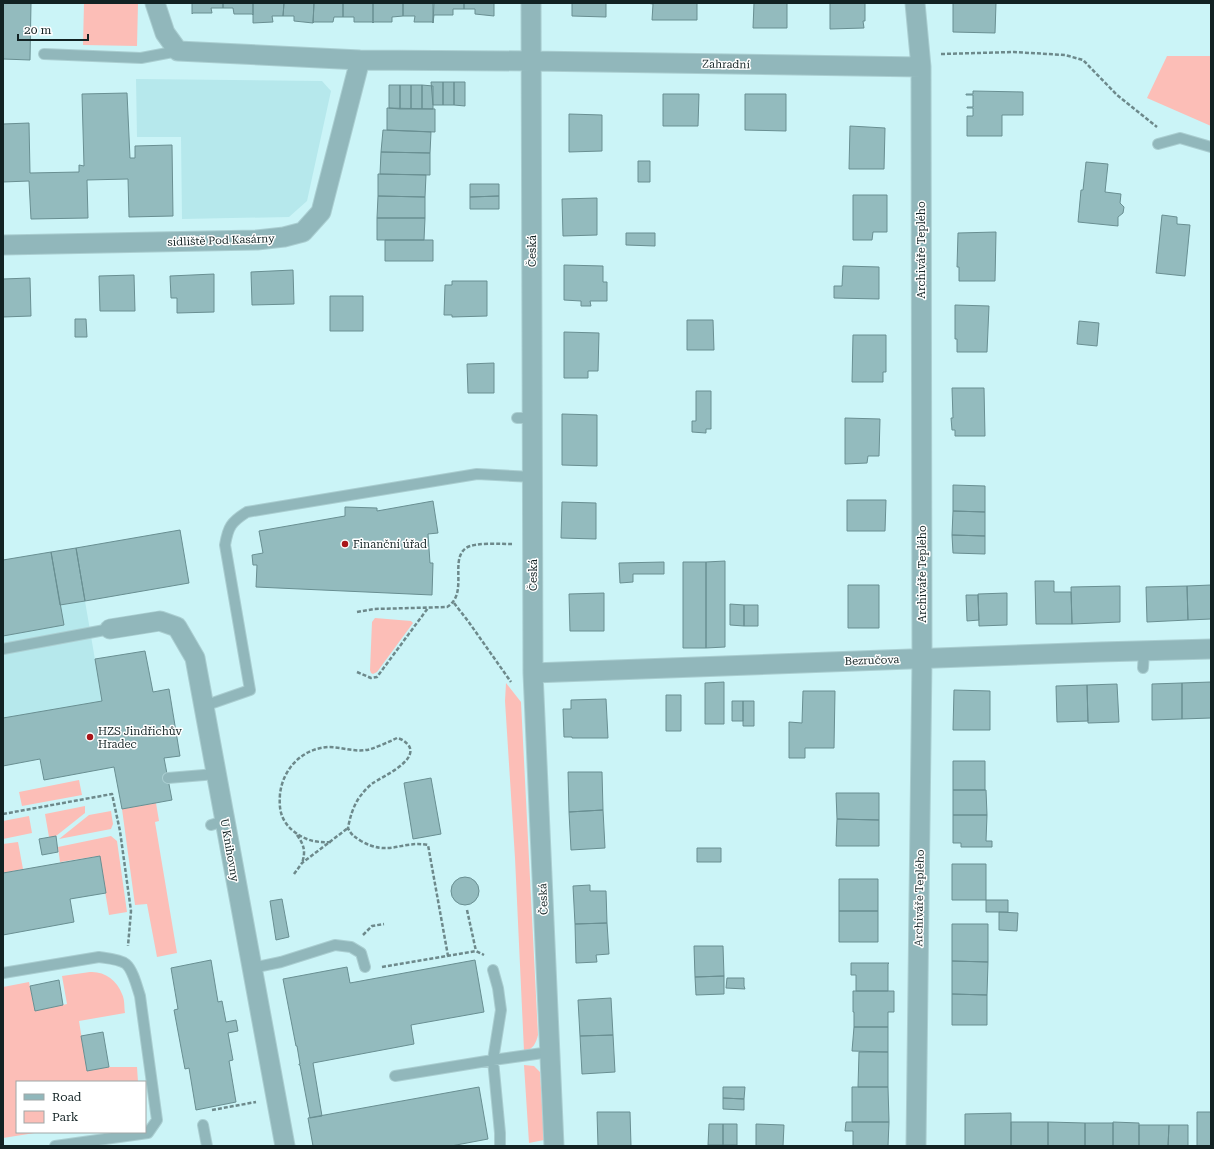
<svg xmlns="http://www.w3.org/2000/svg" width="1214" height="1149" viewBox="0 0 1214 1149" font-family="'Roboto Serif',serif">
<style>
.built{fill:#b6e8ec}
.green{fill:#fcbeb7}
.building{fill:#93bbbe;stroke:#698f92}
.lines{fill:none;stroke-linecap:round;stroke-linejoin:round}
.lane-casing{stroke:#aaced1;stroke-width:12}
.street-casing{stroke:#aaced1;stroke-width:21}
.path{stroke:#6d898b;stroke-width:2.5;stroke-dasharray:4 2;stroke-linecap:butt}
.lane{stroke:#91b7bb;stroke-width:10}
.street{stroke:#91b7bb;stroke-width:19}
.poi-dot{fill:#a9151a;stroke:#fff;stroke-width:1.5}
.labels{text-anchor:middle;stroke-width:3;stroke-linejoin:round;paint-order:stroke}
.street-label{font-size:11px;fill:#122223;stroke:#fff}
.poi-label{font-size:11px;fill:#122223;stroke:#fff;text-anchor:start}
</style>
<rect width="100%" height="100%" fill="#cbf4f7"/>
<path class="built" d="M136 79 322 81 331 91 307 201 289 217 182 219 181 137H137Z
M85 601 102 701 3 718V636L63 625 60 605Z"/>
<path class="green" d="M84 3H138L137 46 83 45Z
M1167 56H1211V126L1147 98Z
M375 618 411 621 413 623 377 672 373 674 371 673 370 670 372 622Z
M506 683 521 702 538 1035C536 1043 533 1050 524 1051L515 858 505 701Z
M79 780 82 795 22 806 19 792Z
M156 803 159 821 155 822 177 953 157 957 147 904 135 905 122 809Z
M85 806V813L56 836 49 837 45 814Z
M111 811 113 824 111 829 59 839 89 815Z
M29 816 32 833 3 839V821Z
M111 836 117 841 127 912 109 915 99 856 60 862 58 847Z
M18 842 23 869 3 873V844Z
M90 972C104 971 117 980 122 994 125 1000 124 1007 125 1013L79 1021 87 1071 109 1067H137L138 1082H17V1132H41L3 1138V987L29 982 35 1011 67 1004 62 976Z
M524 1065 534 1066 540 1072 544 1140 529 1143Z"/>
<path class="building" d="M3 3H31L30 60 3 59Z
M192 3H223V8H211L212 13H193L192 14Z
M223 3H253V15L252 14H234L233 8H223Z
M253 3H284L283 16H272L273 22 253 23Z
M284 3H314L313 23 294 21V16H283Z
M314 3H343V17H334L333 22H314L313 23Z
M343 3H373V23L372 22H354V17H343Z
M373 3H403V16L392 17V22H374L373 23Z
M403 3H433V23L432 22H414L415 16H403Z
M434 3H464V9H453V15H434L433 23Z
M464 3H494V16L475 14V9H464Z
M572 3H606V17L572 16Z
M646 3H697V20H652L653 4Z
M754 3H787V28H753Z
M830 3H865V21H863L864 28 830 29Z
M953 3H996L995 33 953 32Z
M431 82H443V105H433Z
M443 82H454V105H443Z
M454 82H465V106L454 105Z
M389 85H400V109L389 108Z
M400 85H411V109H400Z
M411 85H422V109H411Z
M422 85 433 86V109H422Z
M973 91 1023 92V115H1002V136H967V116H973V108H967V107H973V95H966V94H973Z
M127 93 130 158H135V146L172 145 173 216 129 217 128 179 87 180 88 218 31 219 29 181 3 182V124L29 123 30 173 79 172V165L84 166 82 94Z
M663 94H699L698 126H663Z
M745 94H786V131L745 130Z
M387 108 435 109V132L387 130Z
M569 114 602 115V151L569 152Z
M850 126 885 128 884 169H849Z
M383 130 431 132 430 153 381 152Z
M381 152 430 153V175L380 174Z
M638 161H650V182H638Z
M1086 162 1108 164 1105 192 1121 194 1120 203 1124 207 1123 213 1118 217V226L1078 222 1081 190H1083Z
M378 174 426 175 425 197 378 196Z
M470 184H499V196L470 197Z
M853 195H887V232H873L872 240H853Z
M378 196 425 197V218H377Z
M499 196V209H470V197Z
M597 198V235L563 236 562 199Z
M1162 215 1177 217V224L1190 225 1185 276 1156 273Z
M377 218H425L424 240H377Z
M996 232 995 281H959V267H957L958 233Z
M626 233H655V246L626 245Z
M385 240H433V261H385Z
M564 265 603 266V282H607V301H590L591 306H581V301L564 300Z
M843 266 879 267V299L834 298V286H842Z
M293 270 294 304 252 305 251 272Z
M214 274V312L177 313V298H171L170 276Z
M134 275 135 311H100L99 276Z
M30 278 31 316 3 317V279Z
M452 281H487V316L452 317V315H444L445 285H452Z
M330 296H363V331H330Z
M955 305 989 306 987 352H957V339H955Z
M75 319H86L87 337H75Z
M687 320H713L714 350H687Z
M1079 321 1099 323 1097 346 1077 344Z
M564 332 599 333 598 371H588V378H564Z
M853 335H886V372H883V382H852Z
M494 363V393H468L467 364Z
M952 388H984L985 436H955V430H952L951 418H953Z
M696 391H711V429H706V433L692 432V421H696Z
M562 414 597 415V466L562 465Z
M845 418 880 419 879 456H868L867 463 845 464Z
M953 485 985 486V512L953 511Z
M847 500H886L885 531H847Z
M433 501 438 533 428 534 430 563H433L432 595 256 587 257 565H253L252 555 263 553 259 531 345 516V507L377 508V511Z
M562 502 596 503V539L561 538Z
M953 511 985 512V536L952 535Z
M180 530 189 583 85 601 76 548Z
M952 535 985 536V554L953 553Z
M76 548 85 601 60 605 51 552Z
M51 552 64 625 3 636V560Z
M725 561V647L706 648V562Z
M664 562V574H633V582L620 583 619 563Z
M683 562H706V648H683Z
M1035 581H1054V592H1071L1072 624H1036Z
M848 585H879V628H848Z
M1211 585V619L1188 620 1187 586Z
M1120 586V622L1072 624 1071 587Z
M1187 586 1188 620 1147 622 1146 587Z
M604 593V631H570L569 594Z
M1007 593V625L979 626 978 594Z
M966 595H978L979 620 967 621Z
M730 604 744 605V626L730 625Z
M744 605H758V626H744Z
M145 651 153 692 169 689 180 756 164 758 172 800 122 809 114 767 44 780 40 759 3 766V718L102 701 95 659Z
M724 682V724H705V683Z
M1211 682V718L1182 719V683Z
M1182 683V719L1152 720V684Z
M1117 684 1119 722 1088 723 1087 685Z
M1087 685 1088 721 1057 722 1056 686Z
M954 690 990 691V730H953Z
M803 691H835L834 748H805V758H789V722L802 723Z
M666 695H681V731H666Z
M606 699 608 738H572V737H564L563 709H571V700Z
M732 701H743V721H732Z
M743 701H754V726H743Z
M953 761H985V790H953Z
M568 772H602L603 810 569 812Z
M431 778 441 834 413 839 404 783Z
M953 790H986L987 815H953Z
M836 793H879V820L837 819Z
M603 810 605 848 571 850 569 812Z
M953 815H987L986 841H992V847H961V843H953Z
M837 819 879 820V846H836Z
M56 836 58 852 42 855 39 839Z
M697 848H721V862H697Z
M100 856 106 893 70 899 74 922 3 935V873Z
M952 864H986V900H952Z
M451 891a14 14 0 1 1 28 0a14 14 0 1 1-28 0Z
M839 879H878V911H839Z
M590 885V891H606L607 923 575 924 573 886Z
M282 899 289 937 276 940 270 901Z
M986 900H1008V912H986Z
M839 911H878V942H839Z
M999 912 1018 913 1017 931 999 930Z
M607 923 609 954 596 955 597 962 576 963 575 924Z
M952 924H988V962L952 961Z
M694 946H723L724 976 695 977Z
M211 960 218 1002 222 1001 226 1022 236 1020 238 1031 228 1033 233 1060 229 1061 236 1102 196 1110 189 1068 185 1069 174 1010 178 1009 171 968Z
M475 960 484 1012 411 1025 414 1044 313 1063 322 1116 310 1118 300 1065H299V1064H300L297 1046H296L283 979 347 967 350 983Z
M952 961 988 962 987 995 952 994Z
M851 963H889L888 964V991H856V975H851Z
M724 976V994L696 995 695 977Z
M727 978H744V986L745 989 726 988Z
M59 980 63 1005 35 1011 30 986Z
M853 991H894V1012H888V1027H854V1012H853Z
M952 994 987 995V1025H952Z
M611 998 613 1035 580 1036 578 1000Z
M854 1027H888V1052L852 1051Z
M103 1032 109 1067 87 1071 81 1036Z
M613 1035 615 1072 582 1074 580 1036Z
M859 1052H888V1087H858Z
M479 1087 488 1139 451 1146H313L308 1118Z
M723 1087H745L744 1099 723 1098Z
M852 1087H888L889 1122H852Z
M723 1098 744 1099V1110L723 1109Z
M597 1112H630L631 1146H598Z
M1197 1112H1211V1146H1197Z
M1011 1113V1146H965V1114Z
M846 1122H889L888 1146H853V1131H845Z
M1011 1122H1048V1146H1011Z
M1048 1122 1085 1123V1146H1048Z
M1113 1122 1139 1123V1146H1113Z
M1085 1123H1113V1146H1085Z
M709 1124H723V1145H708Z
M723 1124H737V1145H723Z
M756 1124 784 1125 783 1146H756Z
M1139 1125H1169L1168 1146H1139Z
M1169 1125H1188V1146H1168Z"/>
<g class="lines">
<g class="lane-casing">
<path id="lane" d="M44 54 141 58 178 51
M1158 144 1180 138 1211 147
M517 418H533
M3 649 110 629
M1143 668 1144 651
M204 706 250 690 225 545C228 527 231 522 247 512L477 474 533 477
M168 778 216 774
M211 825 224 821
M252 968 281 962 335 945 351 947 361 953 365 967
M493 970 498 988 501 1010 493 1060 500 1133V1146
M3 973 99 957C106 958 120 959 126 964 133 970 137 987 140 996L157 1120 148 1133 55 1146
M395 1076 493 1060 550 1052
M203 1125 207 1146"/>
</g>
<g class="street-casing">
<path id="street" d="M155 3 165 33 178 51 360 60 531 61 921 67
M531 3 533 673 554 1146
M915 3 921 67 922 659 916 1146
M3 245 257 240 284 237 303 232 321 212 360 60
M110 629 160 621 177 627 195 658 285 1146
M533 673 1100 652 1211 649"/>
</g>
<path class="path" d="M941 54 1014 52 1065 55 1083 60 1117 95 1157 127
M454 603 468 621 511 682
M357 612 374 609 447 607C469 594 449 560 466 548 475 542 501 544 512 544
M357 672 371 678 377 677 428 608
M3 814 112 794 120 831 131 911 128 946
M297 835C304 845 306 851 302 863
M331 842C315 843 304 840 292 830 280 819 279 808 280 794 283 768 303 748 329 747 341 747 354 752 366 750 371 750 391 741 397 738 402 739 406 742 409 746 418 761 382 777 373 783 369 786 365 790 362 794 354 803 350 817 348 828 351 835 355 837 361 841 389 857 402 840 428 845L448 956
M294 874 302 863 348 828
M467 910 476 951
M363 935 372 926 384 924
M382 967 476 951 484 955
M212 1110 256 1102"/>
<use href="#lane" class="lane"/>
<use href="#street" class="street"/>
</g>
<g class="poi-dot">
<circle cx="345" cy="544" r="4"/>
<circle cx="90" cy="737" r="4"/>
</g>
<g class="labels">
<g class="street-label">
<text transform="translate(726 64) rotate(1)" y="4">Zahradní</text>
<text transform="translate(221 240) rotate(-2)" y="4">sídliště Pod Kasárny</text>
<text transform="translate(921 250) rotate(-90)" y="4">Archiváře Teplého</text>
<text transform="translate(532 251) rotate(-90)" y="4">Česká</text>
<text transform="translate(922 574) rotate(-90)" y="4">Archiváře Teplého</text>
<text transform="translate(533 575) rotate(-90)" y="4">Česká</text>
<text transform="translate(872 660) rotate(-2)" y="4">Bezručova</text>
<text transform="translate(230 850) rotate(80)" y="4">U Knihovny</text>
<text transform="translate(919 898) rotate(-89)" y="4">Archiváře Teplého</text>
<text transform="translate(543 899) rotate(-93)" y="4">Česká</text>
</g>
<g class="poi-label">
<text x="353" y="548">Finanční úřad</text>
<text x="98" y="735">HZS Jindřichův<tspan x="98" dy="13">Hradec</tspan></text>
</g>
</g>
<rect width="1214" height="1149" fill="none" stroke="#122223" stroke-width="8"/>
<rect x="16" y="1081" width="130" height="52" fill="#ffffff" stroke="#a0a7a7"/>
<rect x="24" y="1094" width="20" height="6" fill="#91b7bb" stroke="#a0a7a7"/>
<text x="52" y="1101" font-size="12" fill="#122223">Road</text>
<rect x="24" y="1111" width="20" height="12" fill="#fcbeb7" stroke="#a0a7a7"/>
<text x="52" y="1121" font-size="12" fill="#122223">Park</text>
<path d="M18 34v6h70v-6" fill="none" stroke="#122223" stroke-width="2"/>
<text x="24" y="34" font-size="12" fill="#122223" stroke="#ffffff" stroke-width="3" paint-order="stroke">20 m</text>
</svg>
